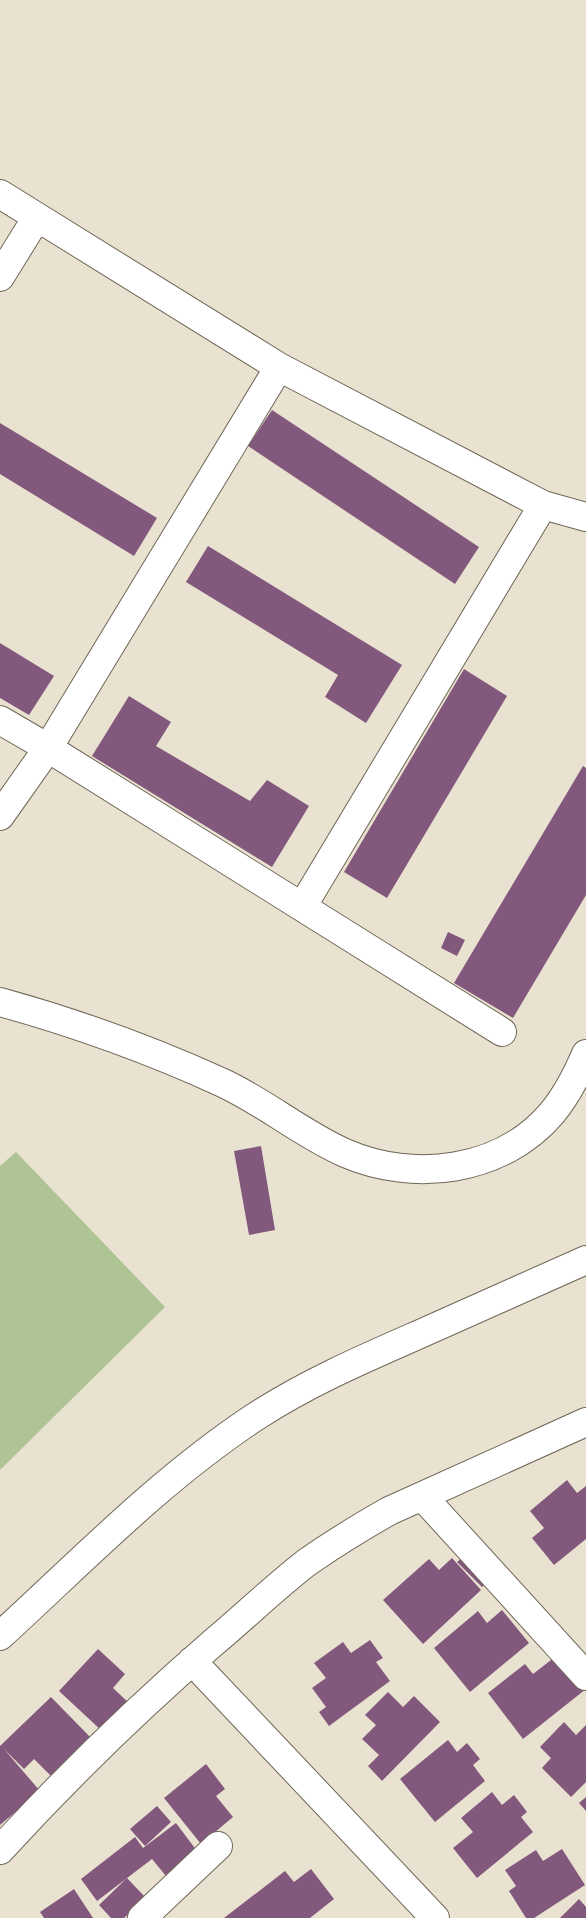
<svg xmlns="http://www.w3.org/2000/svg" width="586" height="1918" viewBox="0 0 586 1918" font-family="Quicksand,sans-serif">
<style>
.green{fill:#aec495}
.building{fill:#82587d}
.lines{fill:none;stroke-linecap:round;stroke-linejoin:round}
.minor-casing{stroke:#6e6757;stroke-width:30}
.minor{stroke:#fff;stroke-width:28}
</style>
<rect width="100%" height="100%" fill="#eae2d0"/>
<path class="green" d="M16 1152 165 1307 0 1470V1166Z"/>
<path class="building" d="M272 410 479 547 455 584 248 446Z
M0 423 157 518 134 556 0 474Z
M208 546 402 665 366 723 325 697 338 675 186 582Z
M0 643 54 676 29 715 0 698Z
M464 669 507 696 387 898 344 872Z
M129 696 171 722 156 746 250 801 267 780 309 806 272 867 92 756Z
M583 766 586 768V895L513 1018 454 983Z
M448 932 465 940 457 956 441 948Z
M261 1146 275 1230 249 1235 234 1151Z
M567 1480 577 1493 586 1486V1539L554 1565 532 1538 544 1528 530 1511Z
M463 1557 488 1582 482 1587 457 1562Z
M452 1558 481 1590 423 1644 383 1600 429 1559 439 1570Z
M502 1610 529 1643 470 1692 434 1648 478 1611 487 1623Z
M370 1640 383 1658 376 1662 390 1681 329 1726 319 1712 326 1707 312 1688 326 1678 314 1663 343 1642 351 1653Z
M98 1649 125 1674 113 1688 130 1704 103 1732 59 1691Z
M560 1653 586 1689 523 1739 488 1693 525 1664 533 1674Z
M388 1692 403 1707 414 1696 440 1722 382 1781 368 1766 379 1755 362 1739 376 1725 365 1715Z
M51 1697 91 1738 51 1776 34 1759 24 1769 4 1749 40 1791 0 1825V1746Z
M564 1722 576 1735 586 1725V1782L571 1797 542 1768 551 1758 540 1747Z
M448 1740 457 1752 467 1743 480 1759 473 1765 485 1781 435 1822 400 1779Z
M206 1764 225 1789 216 1796 233 1817 201 1844 164 1798Z
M492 1792 502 1805 514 1795 527 1812 521 1817 533 1832 477 1878 453 1848 473 1832 461 1818Z
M586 1797V1811L579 1803Z
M157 1806 171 1822 145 1846 130 1829Z
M176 1823 197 1851 166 1876 152 1859 97 1901 81 1879 135 1837 143 1848Z
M562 1849 585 1885 534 1918H526L509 1891 516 1886 505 1870 536 1850 543 1861Z
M311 1869 334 1899 310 1918H224L285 1871 294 1882Z
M127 1878 146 1898 124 1918H111L99 1905Z
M74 1889 93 1918H44L40 1912Z
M579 1899 586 1907V1918H560Z"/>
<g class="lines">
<g class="minor-casing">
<path id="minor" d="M0 194 37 217 0 277
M37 217 279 367 543 505 302 907
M543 505 586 517
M0 720 48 748 502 1032
M0 816 48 748 279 367
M0 1002C76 1023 151 1050 223 1083 266 1103 302 1134 345 1153 414 1183 502 1172 552 1113 567 1095 577 1075 586 1054
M422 1496 586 1676
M0 1636C82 1561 161 1479 255 1417 307 1383 363 1359 420 1334 475 1309 531 1285 586 1260
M192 1661 435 1918
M0 1850C67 1777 139 1707 214 1642 245 1616 274 1588 306 1563 333 1544 361 1527 389 1511L586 1422
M142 1918 218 1846"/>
</g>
<use href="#minor" class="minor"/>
</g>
</svg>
